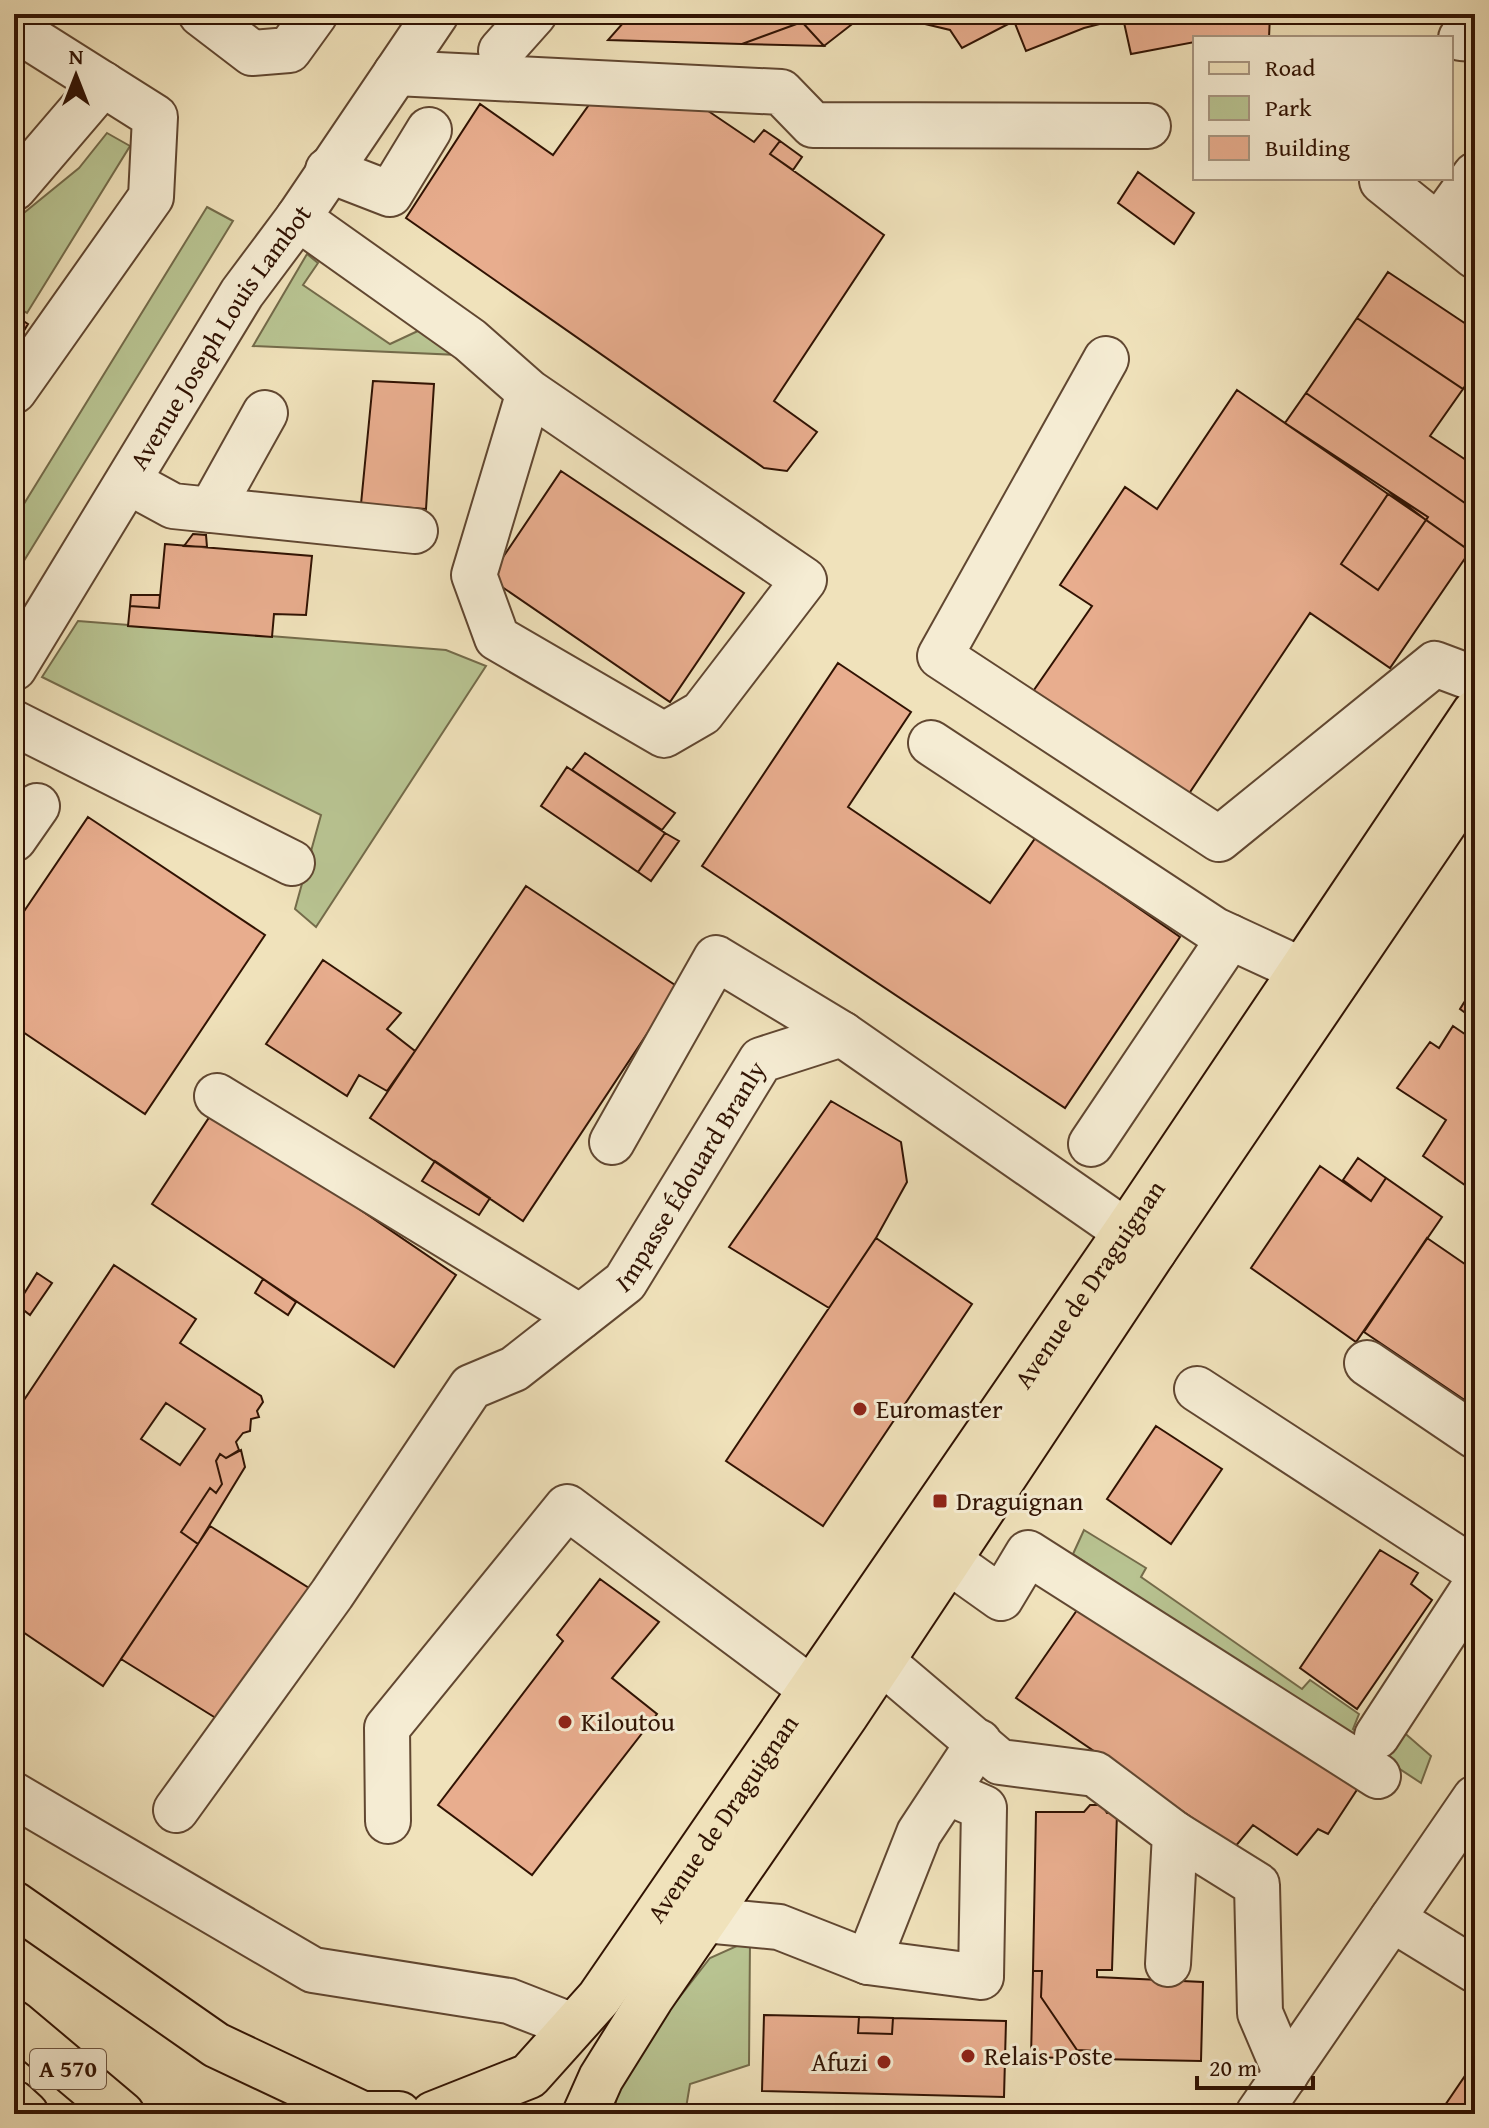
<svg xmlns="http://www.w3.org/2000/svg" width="1489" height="2128" viewBox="0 0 1489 2128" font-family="'Gentium Book Plus',serif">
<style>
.green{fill:#b8c391;stroke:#746b4a;stroke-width:2}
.building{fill:#e8ad8e;stroke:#311303;stroke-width:2;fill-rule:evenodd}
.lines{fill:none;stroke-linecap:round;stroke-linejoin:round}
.minor-casing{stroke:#614731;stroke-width:48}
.major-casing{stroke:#311303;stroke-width:48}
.highway-casing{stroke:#311303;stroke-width:48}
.minor{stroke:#f5ecd3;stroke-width:44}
.major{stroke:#f0e2bb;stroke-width:44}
.highway{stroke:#f0e2bb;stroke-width:44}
.poi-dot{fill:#8f2418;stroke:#f5ecd3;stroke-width:3}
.labels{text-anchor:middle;stroke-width:6;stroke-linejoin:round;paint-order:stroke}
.shield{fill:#f5ecd3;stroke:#6c5441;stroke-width:2}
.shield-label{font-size:24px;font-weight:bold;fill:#311303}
.street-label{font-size:26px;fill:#311303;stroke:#f5ecd3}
.poi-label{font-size:26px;fill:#311303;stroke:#f5ecd3;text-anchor:start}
</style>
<rect width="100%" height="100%" fill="#f0e2bb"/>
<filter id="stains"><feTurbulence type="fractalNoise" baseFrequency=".0025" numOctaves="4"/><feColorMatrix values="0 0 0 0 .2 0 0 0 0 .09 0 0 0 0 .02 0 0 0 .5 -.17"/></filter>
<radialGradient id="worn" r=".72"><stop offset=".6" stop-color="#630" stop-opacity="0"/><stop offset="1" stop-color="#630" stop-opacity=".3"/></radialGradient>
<path class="green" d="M107 133 130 146 27 313 14 306V221L79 168Z
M207 207 233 221 14 577V520Z
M307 254 318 263 303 285 390 344 420 330 460 355 253 346Z
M78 621 446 650 486 666 316 927 295 909 321 815 42 677Z
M1084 1530 1146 1568 1141 1577 1302 1689 1310 1680 1359 1714 1353 1729 1387 1752 1400 1729 1431 1756 1421 1783 1073 1554Z
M750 1940 749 2065 690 2084 685 2114H614L618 2089 654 2030 710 1958Z"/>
<path class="building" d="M631 14H865L824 46 802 22 742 44 608 40Z
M928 14H1270L1269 38H1195V42L1131 54 1123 18 1084 28 1026 51 1014 21 962 48 950 30 925 24Z
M802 22 824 46 742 44Z
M689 98 754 142 764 130 780 141 770 154 884 235 774 401 817 432 787 471 764 468 406 218 480 104 553 155 591 102Z
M780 141 802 157 793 170 770 154Z
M1138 172 1194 213 1174 244 1118 203Z
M1388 272 1475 330V371L1463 389 1357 318Z
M14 315 28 324 14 347Z
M1357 318 1463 389 1430 436 1475 466V510L1306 393Z
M373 381 434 384 426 509 361 504Z
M1237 390 1388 494 1341 564 1378 590 1426 520 1470 551 1390 668 1310 613 1180 807 1025 703 1092 606 1060 585 1125 487 1157 509Z
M1306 393 1475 510V543L1470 551 1426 520 1428 517 1285 423Z
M561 471 744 593 670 702 489 578Z
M1389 492 1428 517 1426 520Z
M1388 494 1426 520 1378 590 1341 564Z
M193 534 206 535 207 547 184 546Z
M165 544 312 556 306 615 274 614 272 637 128 626 130 606 159 608Z
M131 595H160L159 608 130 606Z
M838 663 911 712 848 807 990 903 1036 837 1180 937 1065 1108 702 866Z
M585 753 675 813 662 830 572 770Z
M567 767 665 833 638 872 541 806Z
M88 817 265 935 145 1114 14 1026V926Z
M665 833 679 841 651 881 638 872Z
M526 886 678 987 523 1221 370 1118Z
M323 960 401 1013 387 1029 415 1051 387 1091 359 1075 347 1096 266 1044Z
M1473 990 1475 992V1008L1465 1001Z
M1465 1001 1475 1008V1020L1460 1009Z
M1453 1026 1475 1041V1192L1423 1156 1446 1120 1397 1088 1430 1042 1439 1048Z
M831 1101 901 1142 907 1182 876 1238 829 1308 729 1247Z
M214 1110 456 1275 394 1367 152 1204Z
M1358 1158 1386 1178 1371 1201 1343 1180Z
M435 1161 490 1198 479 1215 422 1181Z
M1320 1166 1371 1201 1386 1178 1442 1217 1356 1342 1251 1268Z
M876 1238 972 1304 823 1526 726 1461Z
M1427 1238 1475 1271V1407L1364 1332Z
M114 1265 196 1319 180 1343 261 1396 263 1402 257 1411 259 1417 251 1419 250 1431 243 1433 236 1442 239 1450 226 1458 220 1454 216 1461 222 1484 216 1493 210 1488 181 1532 198 1544 103 1686 14 1626V1415ZM166 1403 205 1429 180 1465 141 1439Z
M37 1273 52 1283 30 1315 17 1305Z
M263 1279 296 1302 288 1315 255 1293Z
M1156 1426 1222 1469 1171 1544 1107 1499Z
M241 1450 245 1467 198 1544 181 1532 210 1488 216 1493 222 1484 216 1461 220 1454 226 1458Z
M210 1526 317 1593 227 1725 121 1659Z
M1380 1550 1418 1573 1411 1584 1432 1600 1357 1709 1300 1668Z
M600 1579 659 1622 612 1678 657 1714 532 1875 438 1805 563 1641 557 1635Z
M1084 1600 1364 1779 1328 1834 1318 1829 1297 1855 1253 1825 1235 1847 1016 1698Z
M1090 1805H1102L1107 1813H1117L1112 1970H1097V1977L1203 1982 1201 2061 1096 2059V2051L1077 2050 1041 1997 1042 1971H1033L1036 1812H1084Z
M1033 1971H1042L1041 1997 1077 2050 1096 2051V2059L1031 2057Z
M764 2015 859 2017 858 2033 892 2034 893 2018 1006 2021 1004 2097 762 2091Z
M859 2017 893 2018 892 2034 858 2033Z
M1469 2070 1475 2074V2114H1439Z
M821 2108 840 2109V2114H820Z"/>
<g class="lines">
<g class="minor-casing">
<g id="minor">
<path d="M201 14 252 53 289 50 315 14"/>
<path d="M14 28 155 117 151 197 14 391"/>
<path d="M1461 38 1475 39"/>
<path d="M501 51 534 14"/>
<path d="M396 73 781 92 813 125 1148 126"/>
<path d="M328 170 390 194 429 130"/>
<path d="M1382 181 1475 256"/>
<path d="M14 188 103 84"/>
<path d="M298 218 470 340 529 392 804 580 702 713 664 735 497 638 474 575 529 392"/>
<path d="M1439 225 1475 175"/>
<path d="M1106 359 940 656 1219 839 1435 664 1475 679"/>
<path d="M129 482 173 506 415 531"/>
<path d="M211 510 265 413"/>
<path id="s1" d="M14 668 242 293 298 218 436 14"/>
<path d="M14 723 292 863"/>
<path d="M931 743 1215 930 1334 985"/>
<path d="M14 839 37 806"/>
<path d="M217 1096 580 1317"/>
<path d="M612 1142 716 958 842 1034"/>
<path d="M1091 1144 1230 937"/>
<path d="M1367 1363 1475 1436"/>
<path d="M1197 1389 1475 1570"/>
<path d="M918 1539 1001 1598 1028 1553 1378 1776"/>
<path d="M854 1638 1000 1762 1095 1774 1175 1834 1168 1964"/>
<path d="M1377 1736 1475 1586"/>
<path d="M14 1795 313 1970 509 2001 573 2026"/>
<path id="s2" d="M176 1810 332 1594 471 1387 514 1369 625 1282 761 1060 842 1034 1154 1251"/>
<path d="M388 1821 387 1728 567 1507 842 1712"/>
<path d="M1175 1834 1257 1885 1260 2013 1286 2074"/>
<path d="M1392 1919 1475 1970"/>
<path d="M705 1920 779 1927 868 1962 919 1833 979 1742"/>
<path d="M868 1962 981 1977 984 1808 947 1792"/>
<path d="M1258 2114 1475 1798"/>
</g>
</g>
<g class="major-casing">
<g id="major">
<path d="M350 2114H399"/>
<path id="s3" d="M433 2114 529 2076 599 1998 1127 1230 1475 712"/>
<path d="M585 2114 601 2078 651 1998 846 1715 1154 1251 1475 778"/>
</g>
</g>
<g class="highway-casing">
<path id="highway" d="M14 1904 216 2045 358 2112
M14 2023 122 2114
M14 2103 26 2114"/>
</g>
<use href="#minor" class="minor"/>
<use href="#major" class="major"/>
<use href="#highway" class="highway"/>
</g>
<g class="poi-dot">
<circle cx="860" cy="1409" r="8"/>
<rect x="932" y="1493" width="16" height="16" rx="4"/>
<circle cx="565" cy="1722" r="8"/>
<circle cx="968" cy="2056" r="8"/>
<circle cx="884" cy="2062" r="8"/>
</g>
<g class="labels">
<rect class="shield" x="30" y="2049" width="76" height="40" rx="6"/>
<g class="shield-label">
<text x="68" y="2077">A 570</text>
</g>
<g class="street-label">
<text dy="9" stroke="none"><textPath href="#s1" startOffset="390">Avenue Joseph Louis Lambot</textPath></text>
<text dy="9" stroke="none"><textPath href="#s2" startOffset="828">Impasse Édouard Branly</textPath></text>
<text dy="9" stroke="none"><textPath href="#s3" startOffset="1074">Avenue de Draguignan</textPath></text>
<text dy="9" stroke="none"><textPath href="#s3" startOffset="426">Avenue de Draguignan</textPath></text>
</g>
<g class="poi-label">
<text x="876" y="1418">Euromaster</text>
<text x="956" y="1510">Draguignan</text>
<text x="581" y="1731">Kiloutou</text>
<text x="984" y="2065">Relais Poste</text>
<text x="868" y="2071" text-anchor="end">Afuzi</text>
</g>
</g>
<rect width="1489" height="2128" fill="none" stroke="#f0e2bb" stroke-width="48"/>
<rect x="16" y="16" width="1457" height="2096" fill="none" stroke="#311303" stroke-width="4"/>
<rect x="24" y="24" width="1441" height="2080" fill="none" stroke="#311303" stroke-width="2"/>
<rect x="1193" y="36" width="260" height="144" fill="#f5ecd3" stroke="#a79580" stroke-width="2"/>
<rect x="1209" y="62" width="40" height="12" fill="#f0e2bb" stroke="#a79580" stroke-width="2"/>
<text x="1265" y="76" font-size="24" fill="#311303">Road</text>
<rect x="1209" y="96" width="40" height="24" fill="#b8c391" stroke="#a79580" stroke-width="2"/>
<text x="1265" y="116" font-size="24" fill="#311303">Park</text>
<rect x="1209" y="136" width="40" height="24" fill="#e8ad8e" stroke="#a79580" stroke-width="2"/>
<text x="1265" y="156" font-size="24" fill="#311303">Building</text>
<g transform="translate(76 76)" stroke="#f5ecd3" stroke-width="6" paint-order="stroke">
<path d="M0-6L14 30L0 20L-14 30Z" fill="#311303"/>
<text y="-12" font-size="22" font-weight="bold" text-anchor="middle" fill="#311303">N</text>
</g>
<path d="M1197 2076v12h116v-12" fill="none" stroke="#311303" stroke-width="4"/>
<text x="1209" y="2076" font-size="24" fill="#311303" stroke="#f5ecd3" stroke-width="6" paint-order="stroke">20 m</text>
<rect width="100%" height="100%" filter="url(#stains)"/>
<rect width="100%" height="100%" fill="url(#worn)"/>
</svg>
